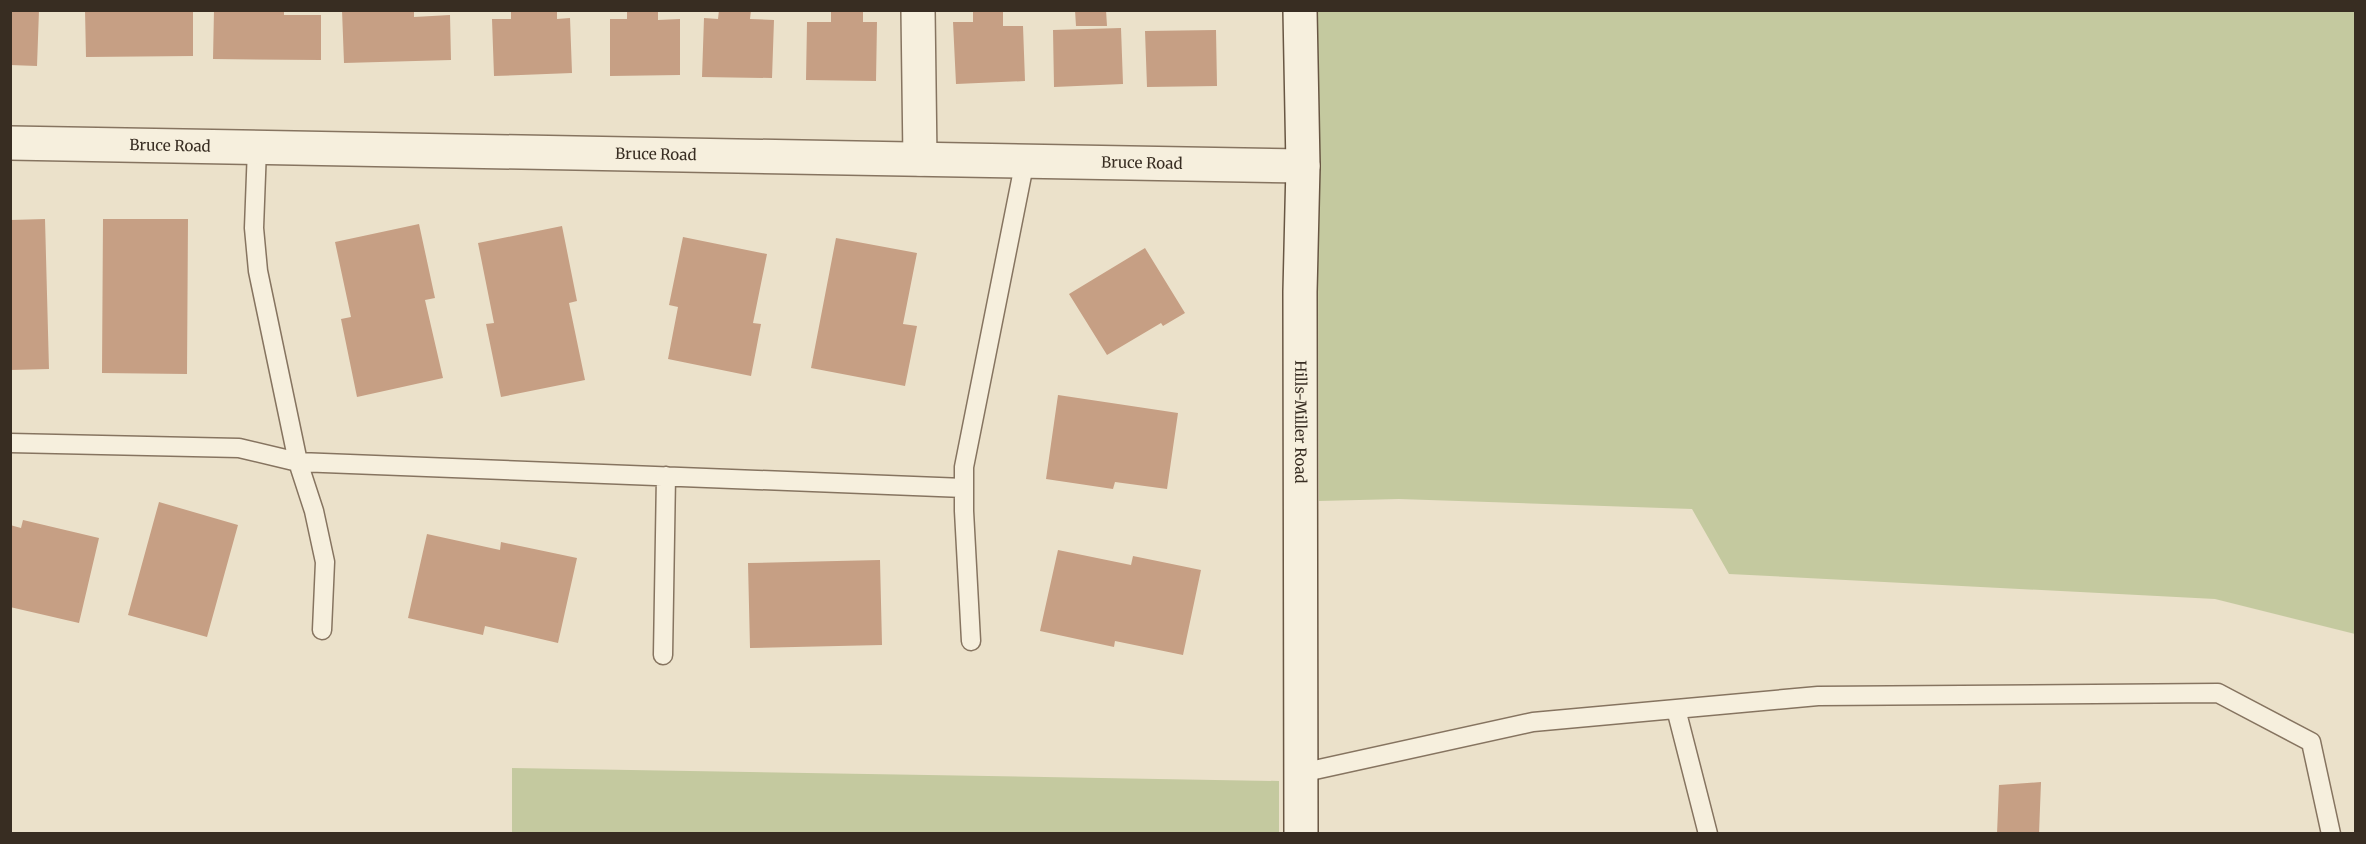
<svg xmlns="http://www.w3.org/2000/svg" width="2366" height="844" viewBox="0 0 2366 844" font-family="Merriweather,serif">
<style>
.green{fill:#c4c99f}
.building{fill:#c69f84}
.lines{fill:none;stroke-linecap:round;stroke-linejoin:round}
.lane-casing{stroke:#867460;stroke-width:21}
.street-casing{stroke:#867460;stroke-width:36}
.secondary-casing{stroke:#685643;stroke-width:36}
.lane{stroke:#f6efdd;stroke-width:18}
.street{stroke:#f6efdd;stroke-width:33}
.secondary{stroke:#f6efdd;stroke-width:33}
.labels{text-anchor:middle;stroke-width:6;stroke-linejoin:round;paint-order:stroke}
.street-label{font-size:15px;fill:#382d22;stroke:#f3ecd9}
</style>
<rect width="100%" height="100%" fill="#ebe1ca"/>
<path class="green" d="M1317 11H2355V634L2215 599 1729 574 1692 509 1399 499 1319 501Z
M512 768 1279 781V833H512Z"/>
<path class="building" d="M10 10H39L37 66 10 65Z
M85 10 193 11V56L86 57Z
M214 10H284V15H321V60L213 59Z
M342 10H414V17L450 15 451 60 344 63Z
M511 10H557V19L570 18 572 73 494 76 492 19H511Z
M627 10H658V20L680 19V75L610 76V19H627Z
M719 10H751L750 19 774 20 772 78 702 77 704 18 718 19Z
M831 10H863V22H877L876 81 806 80 807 22H831Z
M973 10H1003V26H1023L1025 81 956 84 953 22H973Z
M1075 10H1106L1107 26H1076Z
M1121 28 1123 84 1054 87 1053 30Z
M1216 30 1217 86 1147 87 1145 31Z
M45 219 49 369 10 370V220Z
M103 219H188L187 374 102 373Z
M419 224 435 298 425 300 443 378 357 397 341 319 351 317 335 242Z
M562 226 577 301 569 303 585 380 501 397 486 324 494 323 478 243Z
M683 237 767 254 753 323 761 324 751 376 668 359 678 307 669 305Z
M836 238 917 253 903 324 917 326 905 386 811 368Z
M1145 248 1185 313 1163 326 1161 323 1107 355 1069 294Z
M1058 395 1178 413 1167 489 1115 482 1113 489 1046 479Z
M159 502 238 525 207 637 128 615Z
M23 520 99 538 79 623 10 607V525L21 528Z
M427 534 500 550 501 542 577 558 558 643 485 626 483 635 408 618Z
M1058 550 1131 565 1133 556 1201 570 1183 655 1115 641 1114 647 1040 631Z
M880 560 882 645 750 648 748 563Z
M2041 782 2039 834H1997L1999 785Z"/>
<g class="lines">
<g class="lane-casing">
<path id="lane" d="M257 148 254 228 258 271 298 462 964 488
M10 443 239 448 298 462 314 511 325 562 322 630
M971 641 964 511V467L1025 160
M663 655 666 476
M1676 709 1708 834
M1301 773 1533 722 1818 696 2218 693 2311 742 2331 834"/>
</g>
<g class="street-casing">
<g id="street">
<path d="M918 10 920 159"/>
<path id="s1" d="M10 143 1303 166"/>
</g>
</g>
<g class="secondary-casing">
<g id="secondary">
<path id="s2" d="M1300 10 1303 166 1300 292 1301 834"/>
</g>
</g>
<use href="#lane" class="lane"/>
<use href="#street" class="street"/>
<use href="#secondary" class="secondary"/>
</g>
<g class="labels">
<g class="street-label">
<text dy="5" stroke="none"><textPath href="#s1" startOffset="160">Bruce Road</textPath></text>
<text dy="5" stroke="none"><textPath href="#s1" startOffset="646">Bruce Road</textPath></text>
<text dy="5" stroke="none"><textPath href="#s1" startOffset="1132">Bruce Road</textPath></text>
<text dy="5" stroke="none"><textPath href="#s2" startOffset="412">Hills-Miller Road</textPath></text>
</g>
</g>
<rect width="2366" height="844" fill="none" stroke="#382d22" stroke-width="24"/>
</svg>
